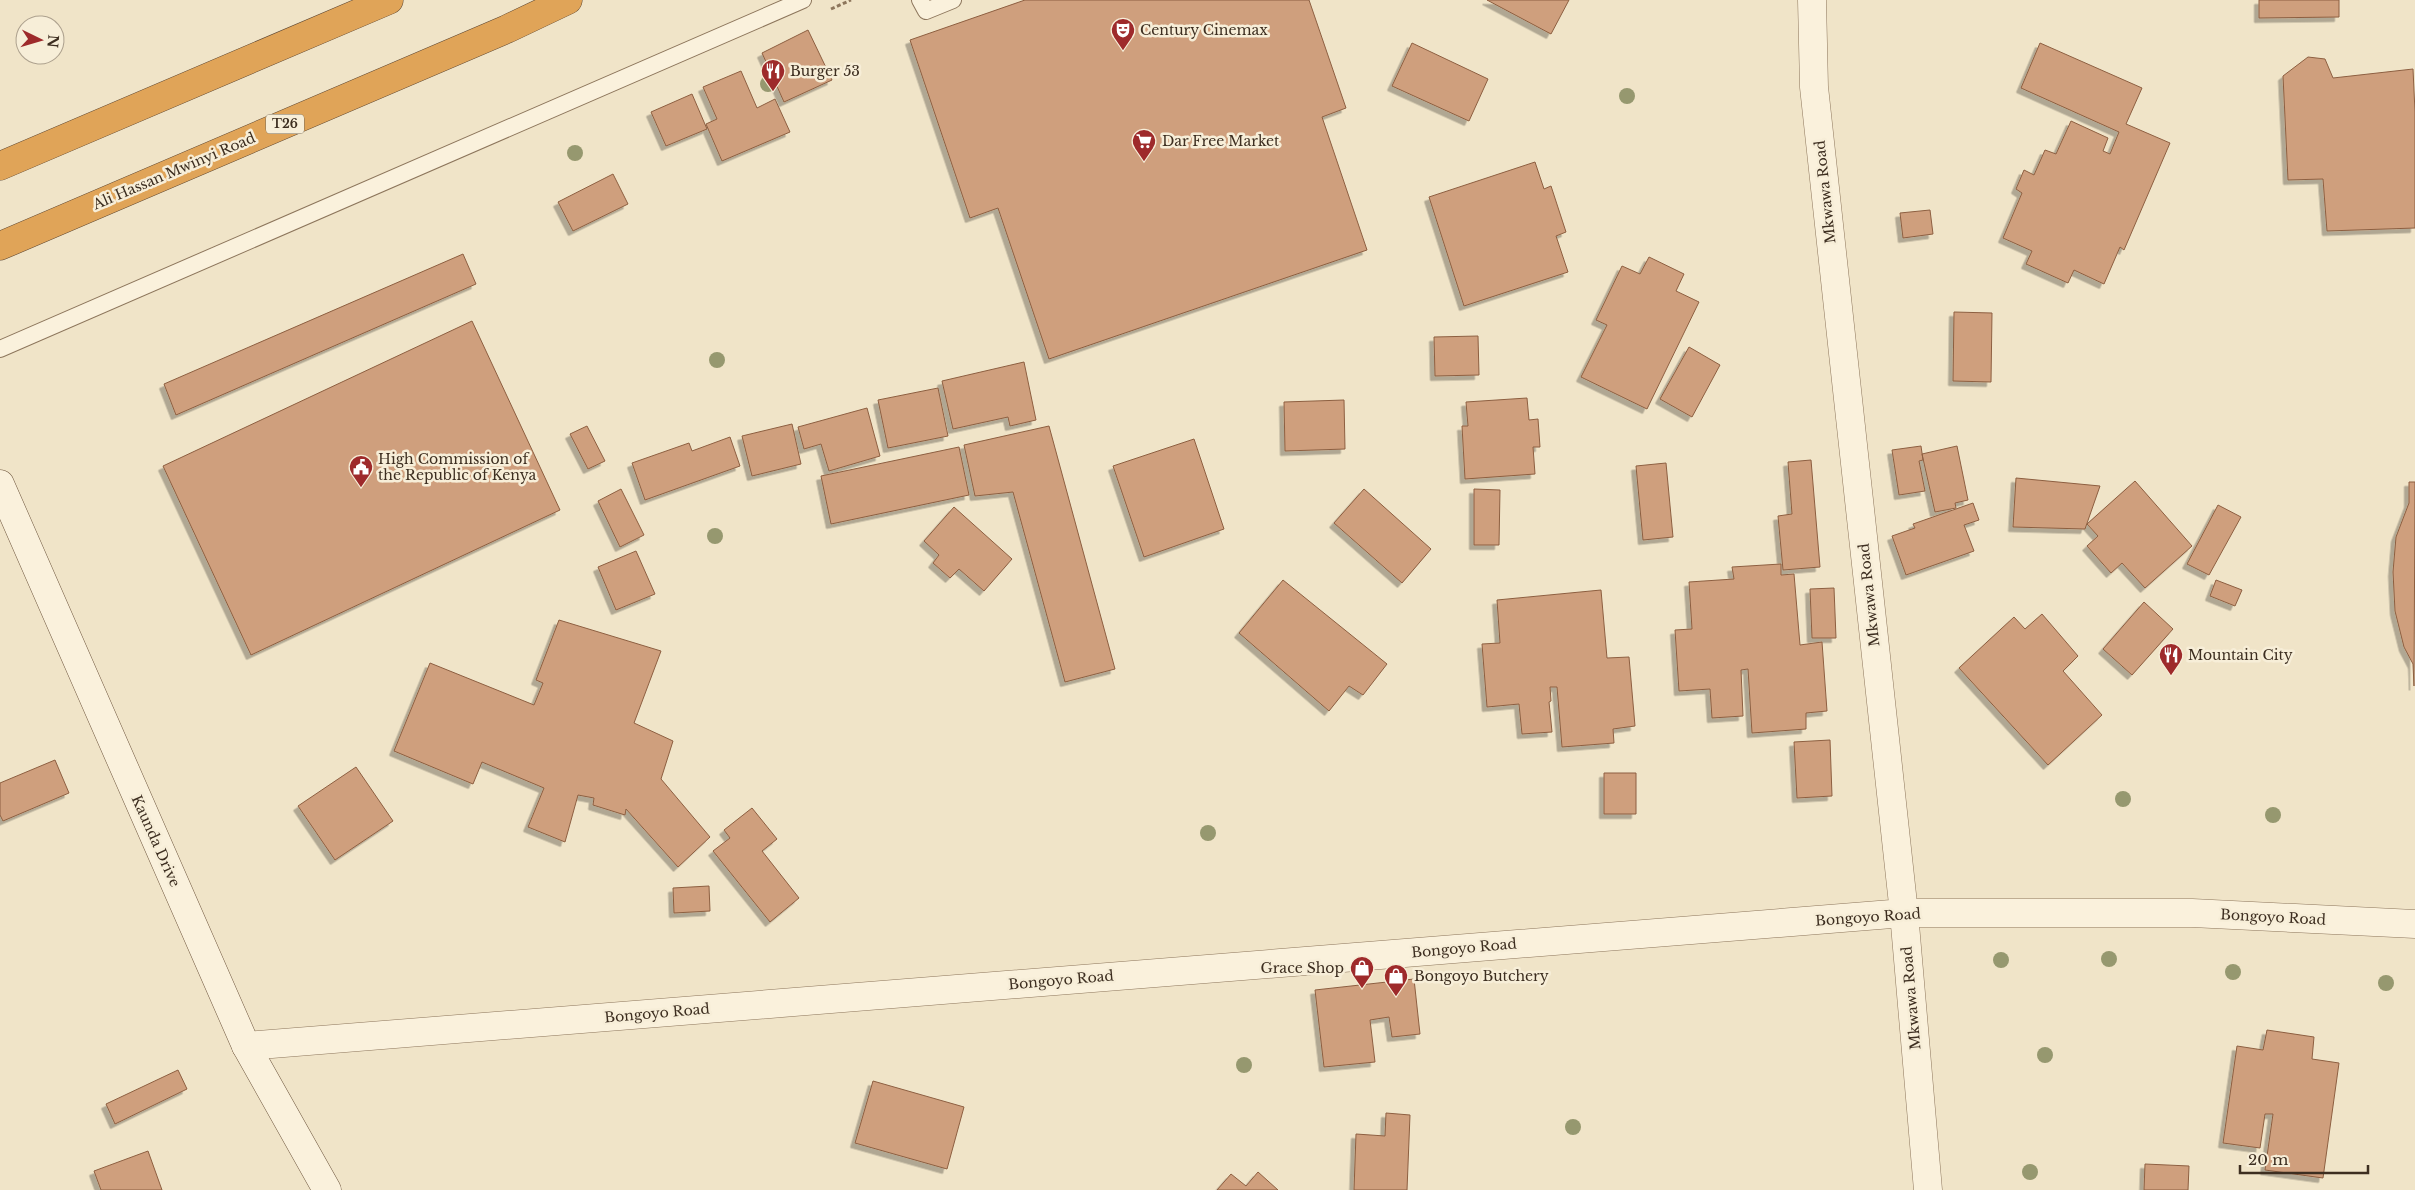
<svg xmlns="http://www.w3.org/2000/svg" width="2415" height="1190" viewBox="0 0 2415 1190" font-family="'Libre Baskerville',serif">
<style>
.building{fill:#cf9f7d;stroke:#8d5f41;filter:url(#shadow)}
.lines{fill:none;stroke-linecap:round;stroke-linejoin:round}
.lane-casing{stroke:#8d765c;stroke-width:18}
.street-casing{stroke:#8d765c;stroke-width:29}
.secondary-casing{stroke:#6f573f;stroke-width:29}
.highway-casing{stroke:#5b4430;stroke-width:29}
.path{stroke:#8d765c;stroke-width:3;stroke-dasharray:4 2.5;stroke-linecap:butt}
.lane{stroke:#faf1dc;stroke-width:16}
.street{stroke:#faf1dc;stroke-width:28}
.secondary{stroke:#faf1dc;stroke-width:28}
.highway{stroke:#e0a458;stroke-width:28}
.tree{fill:#96986f}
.labels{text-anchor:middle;stroke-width:5;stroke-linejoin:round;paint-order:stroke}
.shield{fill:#f7eed8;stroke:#756857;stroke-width:1}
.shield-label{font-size:12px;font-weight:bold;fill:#3d2e20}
.poi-label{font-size:14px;fill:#3d2e20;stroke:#f7eed8;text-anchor:start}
.street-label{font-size:14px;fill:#3d2e20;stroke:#f7eed8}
</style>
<defs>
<filter id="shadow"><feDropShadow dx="-4.5" dy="4.5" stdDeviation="0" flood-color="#0004"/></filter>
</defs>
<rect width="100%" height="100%" fill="#f0e4c8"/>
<path class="building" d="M1025 0H1309L1346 108 1322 117 1367 250 1049 359 998 208 970 218 910 40Z
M1487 0H1569L1551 34Z
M2259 0H2339V17L2259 18Z
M808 30 832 80 784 102 762 53Z
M1412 43 1488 79 1469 121 1392 86Z
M2040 43 2142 88 2126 124 2170 143 2124 250 2120 247 2104 284 2074 270 2068 283 2026 264 2032 251 2003 238 2022 193 2016 189 2024 170 2034 175 2045 150 2056 154 2071 121 2108 138 2103 151 2110 154 2119 132 2021 88Z
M2308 57 2325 59 2333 78 2413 69 2415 112V228L2327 231 2323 179 2288 180 2283 76Z
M741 71 757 108 775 99 790 132 722 161 706 124 717 119 703 87Z
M692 94 707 129 666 146 651 112Z
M1535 162 1544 189 1551 186 1566 232 1556 236 1568 272 1464 306 1429 197Z
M613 174 628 204 573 231 558 202Z
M1930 210 1933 234 1903 238 1900 213Z
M463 254 476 284 176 415 164 384Z
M1649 257 1684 274 1676 291 1699 302 1647 409 1581 377 1607 325 1596 320 1622 266 1640 274Z
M1954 312 1992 313 1991 382 1953 381Z
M472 321 560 510 251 655 163 466Z
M1478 336 1479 375 1435 376 1434 337Z
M1689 347 1720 365 1692 417 1660 399Z
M1024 362 1036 420 1010 426 1008 417 953 429 942 381Z
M938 388 948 436 888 448 878 400Z
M1527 398 1529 420 1538 419 1540 447H1533L1535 474 1465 479 1462 426H1468L1466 402Z
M1344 400 1345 449 1285 451 1284 402Z
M867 408 880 456 829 471 821 444 804 449 798 427Z
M792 424 801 464 752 476 742 436Z
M587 426 605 461 588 469 570 434Z
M1049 426 1115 669 1065 682 1013 492 975 496 964 445Z
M730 437 740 466 645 500 632 463 689 443 692 451Z
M1194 439 1224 529 1144 557 1113 466Z
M1921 446 1923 460 1919 461 1925 491 1899 495 1892 450Z
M1957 446 1968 500 1955 503 1956 508 1935 512 1922 454Z
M959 447 969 495 831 524 821 476Z
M1811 460 1820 567 1783 570 1778 516 1792 514 1788 462Z
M1666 463 1673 537 1643 540 1636 466Z
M2016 478 2100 486 2085 529 2013 527Z
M2135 481 2192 546 2145 588 2122 563 2111 573 2087 546 2098 536 2087 524Z
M2409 482H2415L2414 686 2413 664 2404 647 2395 611 2393 572 2396 537 2409 503Z
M621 489 644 535 620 547 598 501Z
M1364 489 1431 549 1402 583 1334 523Z
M1474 489 1500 490 1499 545H1474Z
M1973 503 1979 520 1964 525 1974 551 1906 575 1892 536 1915 528 1913 524Z
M2218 505 2241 517 2209 575 2187 564Z
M954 507 1012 559 984 591 959 569 950 578 933 563 939 555 924 541Z
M636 551 655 594 616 610 598 567Z
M1781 564V575L1794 574 1800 645 1822 642 1827 711 1806 713V729L1752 733 1748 669 1741 670 1743 716 1712 718 1710 689 1679 691 1675 630 1692 629 1689 582 1734 579 1732 567Z
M1283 580 1387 664 1363 695 1349 686 1329 711 1239 633Z
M2216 580 2242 590 2235 606 2210 596Z
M1834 588 1836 638H1812L1810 589Z
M1601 590 1607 658 1629 657 1635 726 1613 729 1614 743 1562 747 1557 687H1550L1551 701 1549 702 1552 732 1522 734 1519 704 1487 707 1482 644 1500 643 1497 600Z
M2144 602 2173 629 2132 675 2103 649Z
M2042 614 2078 656 2063 671 2102 715 2048 765 1959 668 2014 617 2025 629Z
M559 620 661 651 634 723 673 741 661 779 710 837 678 867 626 809 625 815 593 805 594 798 578 795 565 842 528 827 544 788 482 762 473 784 394 751 430 663 534 705 543 683 536 680Z
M1830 740 1832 796 1797 798 1794 742Z
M55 760 69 793 3 821 0 815V783Z
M356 767 393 821 335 860 298 806Z
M1604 773H1636V814H1604Z
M752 808 777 839 762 851 799 898 770 922 713 851 730 838 724 830Z
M709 886 710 911 674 913 673 888Z
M1414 979 1420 1034 1392 1037 1389 1017 1370 1020 1375 1062 1324 1067 1315 990Z
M2267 1030 2314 1037 2312 1059 2339 1063 2323 1178 2265 1170 2273 1114H2265L2260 1148 2223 1143 2237 1046 2263 1050Z
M178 1070 187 1089 115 1124 106 1104Z
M873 1081 964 1107 947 1169 855 1143Z
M1386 1113 1410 1115 1407 1190H1354L1356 1134 1385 1136Z
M148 1151 162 1190H101L94 1171Z
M2145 1164 2189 1166 2188 1190H2144Z
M1258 1172 1278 1190H1217L1231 1174 1246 1186Z"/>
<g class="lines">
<g class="lane-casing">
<path id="lane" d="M920 0 926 11 953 0
M0 349 803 0"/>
</g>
<g class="street-casing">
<path id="street" d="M1812 0 1814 87 1904 913 1928 1190
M246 1046 1904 913H2192L2415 924"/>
</g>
<g class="secondary-casing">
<path id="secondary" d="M0 484 246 1046 327 1190"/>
</g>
<g class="highway-casing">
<path id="highway" d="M0 166 389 0
M0 246 507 29 568 0"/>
</g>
<path class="path" d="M831 9 851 0"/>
<use href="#lane" class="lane"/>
<use href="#street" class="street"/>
<use href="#secondary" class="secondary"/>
<use href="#highway" class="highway"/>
</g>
<g class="tree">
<circle cx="768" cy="84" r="8"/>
<circle cx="1627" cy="96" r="8"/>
<circle cx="575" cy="153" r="8"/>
<circle cx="717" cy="360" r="8"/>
<circle cx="715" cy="536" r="8"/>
<circle cx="2123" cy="799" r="8"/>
<circle cx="2273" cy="815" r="8"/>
<circle cx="1208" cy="833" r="8"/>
<circle cx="2109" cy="959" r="8"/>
<circle cx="2001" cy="960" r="8"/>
<circle cx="2233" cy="972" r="8"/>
<circle cx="2386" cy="983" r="8"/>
<circle cx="2045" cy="1055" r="8"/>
<circle cx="1244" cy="1065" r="8"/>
<circle cx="1573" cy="1127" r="8"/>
<circle cx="2030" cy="1172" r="8"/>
</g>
<defs>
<g id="theatre-pin" transform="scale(1.25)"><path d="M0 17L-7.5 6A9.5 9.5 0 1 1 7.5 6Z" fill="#9e2a2b" stroke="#f7eed8"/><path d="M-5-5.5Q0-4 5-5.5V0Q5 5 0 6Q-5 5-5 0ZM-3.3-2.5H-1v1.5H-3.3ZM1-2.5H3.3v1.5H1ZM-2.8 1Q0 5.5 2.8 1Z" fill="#fff"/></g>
<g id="restaurant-pin" transform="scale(1.25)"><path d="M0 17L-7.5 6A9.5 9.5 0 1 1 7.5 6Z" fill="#9e2a2b" stroke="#f7eed8"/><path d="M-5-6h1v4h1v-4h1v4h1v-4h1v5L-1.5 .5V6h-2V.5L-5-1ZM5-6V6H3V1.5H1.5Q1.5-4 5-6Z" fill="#fff"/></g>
<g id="supermarket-pin" transform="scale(1.25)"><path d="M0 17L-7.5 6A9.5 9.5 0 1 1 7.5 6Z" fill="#9e2a2b" stroke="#f7eed8"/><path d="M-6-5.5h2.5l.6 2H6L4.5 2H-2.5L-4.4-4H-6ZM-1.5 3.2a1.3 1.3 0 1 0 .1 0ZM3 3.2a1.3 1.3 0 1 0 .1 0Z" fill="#fff"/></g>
<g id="civic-pin" transform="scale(1.25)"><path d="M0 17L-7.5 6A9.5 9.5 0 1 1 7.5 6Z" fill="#9e2a2b" stroke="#f7eed8"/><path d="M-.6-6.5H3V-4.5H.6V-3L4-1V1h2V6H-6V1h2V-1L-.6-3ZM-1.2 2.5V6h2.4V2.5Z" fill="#fff"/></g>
<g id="shop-pin" transform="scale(1.25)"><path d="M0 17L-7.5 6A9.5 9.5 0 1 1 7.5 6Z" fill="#9e2a2b" stroke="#f7eed8"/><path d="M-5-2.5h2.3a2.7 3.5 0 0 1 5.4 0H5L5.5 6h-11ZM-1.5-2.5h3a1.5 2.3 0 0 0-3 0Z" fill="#fff"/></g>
</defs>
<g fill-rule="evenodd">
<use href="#theatre-pin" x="1123" y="30"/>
<use href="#restaurant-pin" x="773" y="71"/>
<use href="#supermarket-pin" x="1144" y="141"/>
<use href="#civic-pin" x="361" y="467"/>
<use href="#restaurant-pin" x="2171" y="655"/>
<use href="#shop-pin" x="1362" y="968"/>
<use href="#shop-pin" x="1396" y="976"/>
</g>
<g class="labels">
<rect class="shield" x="266" y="114.5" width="38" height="19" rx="4"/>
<g class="shield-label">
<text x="285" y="128">T26</text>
</g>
<g class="poi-label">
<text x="1140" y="35">Century Cinemax</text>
<text x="790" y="76">Burger 53</text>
<text x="1162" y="146">Dar Free Market</text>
<text x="378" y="464">High Commission of<tspan x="378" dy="16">the Republic of Kenya</tspan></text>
<text x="2188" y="660">Mountain City</text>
<text x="1344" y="973" text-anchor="end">Grace Shop</text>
<text x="1414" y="981">Bongoyo Butchery</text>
</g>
<g class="street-label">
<text transform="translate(174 171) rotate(-23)" y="5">Ali Hassan Mwinyi Road</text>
<text transform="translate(1825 192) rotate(-96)" y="5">Mkwawa Road</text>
<text transform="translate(1869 595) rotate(-96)" y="5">Mkwawa Road</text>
<text transform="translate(156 841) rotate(66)" y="5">Kaunda Drive</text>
<text transform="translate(1868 917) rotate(-4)" y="5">Bongoyo Road</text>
<text transform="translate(2273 917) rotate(3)" y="5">Bongoyo Road</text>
<text transform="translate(1464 948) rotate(-5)" y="5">Bongoyo Road</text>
<text transform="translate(1061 980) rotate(-5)" y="5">Bongoyo Road</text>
<text transform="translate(1911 998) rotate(-95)" y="5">Mkwawa Road</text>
<text transform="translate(657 1013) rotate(-5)" y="5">Bongoyo Road</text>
</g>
</g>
<g transform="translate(40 40) rotate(95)"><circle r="24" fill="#f7eed8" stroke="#ada18e"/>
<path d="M0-4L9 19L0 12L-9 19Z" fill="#9e2a2b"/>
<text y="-8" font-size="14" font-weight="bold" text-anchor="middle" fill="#3d2e20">N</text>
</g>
<path d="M2240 1165v8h128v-8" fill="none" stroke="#3d2e20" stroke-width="2.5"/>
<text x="2248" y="1165" font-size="15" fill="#3d2e20" stroke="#f7eed8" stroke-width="4" paint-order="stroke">20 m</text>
</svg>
